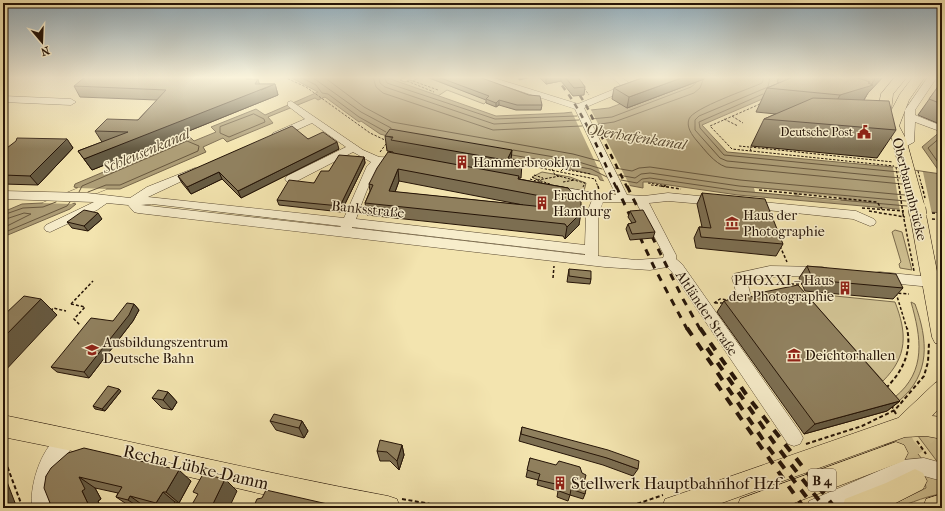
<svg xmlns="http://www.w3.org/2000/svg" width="945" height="511" viewBox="0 0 945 511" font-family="'IM FELL French Canon',serif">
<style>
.green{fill:#d0c192;stroke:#7a6a4c}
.water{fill:#ad9d76;stroke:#77664a}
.pier{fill:#f3e4af}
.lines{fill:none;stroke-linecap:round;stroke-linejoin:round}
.shore{stroke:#69583e;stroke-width:1}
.major-tunnel{stroke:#d4c596;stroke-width:22;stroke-dasharray:22 11;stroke-linecap:butt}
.minor-casing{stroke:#584831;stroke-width:1}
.major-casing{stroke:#251407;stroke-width:1}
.path-far2{stroke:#251407;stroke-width:1;stroke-dasharray:2.5 1.5;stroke-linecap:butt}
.path-far1{stroke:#251407;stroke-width:1.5;stroke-dasharray:3 2;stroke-linecap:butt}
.path{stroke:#251407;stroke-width:2;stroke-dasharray:4 2.5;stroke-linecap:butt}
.minor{fill:#f7edcb;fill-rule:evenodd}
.major{fill:#f3e4af;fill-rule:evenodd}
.rail-far2{stroke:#251407;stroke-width:2.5;stroke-dasharray:5.5 5.5;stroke-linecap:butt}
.rail-far1{stroke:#251407;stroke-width:3;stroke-dasharray:7 7;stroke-linecap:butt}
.rail{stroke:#251407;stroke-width:4;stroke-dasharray:9 9;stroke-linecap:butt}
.major-bridge-casing{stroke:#251407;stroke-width:18;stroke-linecap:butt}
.path-bridge-far1{stroke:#251407;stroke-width:1;stroke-dasharray:2.5 1.5;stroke-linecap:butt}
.path-bridge{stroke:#251407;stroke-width:1.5;stroke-dasharray:3 2;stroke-linecap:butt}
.major-bridge{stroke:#f3e4af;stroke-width:17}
.wall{fill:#7c6e51;stroke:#251407;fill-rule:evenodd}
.shaded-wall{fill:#655a42;stroke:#251407}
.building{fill:#90805e;stroke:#251407;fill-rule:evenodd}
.labels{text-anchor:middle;stroke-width:3;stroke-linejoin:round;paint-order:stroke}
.far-poi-label{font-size:12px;fill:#251407;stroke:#f7edcb;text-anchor:end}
.shield{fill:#f7edcb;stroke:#645542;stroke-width:1}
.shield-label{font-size:13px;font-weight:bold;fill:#251407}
.poi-label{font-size:14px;fill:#251407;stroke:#f7edcb;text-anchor:start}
.street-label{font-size:14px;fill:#251407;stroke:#f7edcb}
.water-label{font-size:15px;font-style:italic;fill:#5b4b33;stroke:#f7edcb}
.near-street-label{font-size:17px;fill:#251407;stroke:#f7edcb}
.near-poi-label{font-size:17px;fill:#251407;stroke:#f7edcb;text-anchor:start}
</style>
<rect width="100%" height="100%" fill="#f3e4af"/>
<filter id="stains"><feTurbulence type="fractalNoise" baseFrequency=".005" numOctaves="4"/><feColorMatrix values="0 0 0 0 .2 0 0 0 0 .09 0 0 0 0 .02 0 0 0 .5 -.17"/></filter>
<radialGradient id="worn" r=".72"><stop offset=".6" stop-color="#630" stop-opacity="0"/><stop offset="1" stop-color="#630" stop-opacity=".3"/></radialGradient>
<path class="green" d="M405 77 400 80 405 82 409 80 413 81 419 77H426L488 100 484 104 447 90 438 96 384 78Z
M542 172 570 177 586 183 584 191 544 184 532 177Z
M895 230 902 232 912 270 900 268 899 264 901 262 892 232Z
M805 293 895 302C907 333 908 356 883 381Z
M911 302 915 304C928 340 931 374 899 401L895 397C927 371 921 337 911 302Z
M924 435 942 439V468L918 436Z
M905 437 925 463H900L893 449 884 445Z
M915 474H934L942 485V494C922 496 905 508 885 508L926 488 925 482Z"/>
<path class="water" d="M290 77H385L496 116 564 113 609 108 693 77H787L788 88 702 125 727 152 893 167 941 174 922 147 942 130V213L738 195 648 182H643V188L600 180 598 176 570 169 402 140 380 134 361 121 359 122 325 97 318 100 315 98 268 117 273 123 227 142 223 138 203 147 206 152 120 189H107L72 203 76 204 70 209 3 237V212L22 204 42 203 78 188 74 187 75 184 189 136 194 141 216 132 211 127 256 109 265 115 318 92Z"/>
<path class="pier" d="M590 108 631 188 605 183 571 110Z
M893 167 923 172 932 214 900 211Z
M78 188 107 189 71 204 42 203Z
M754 188 793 192 795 196 755 192Z
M798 193 839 197 841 201 800 197Z"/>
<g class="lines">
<path class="shore" d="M300 77 316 85 322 93 328 94 359 117 386 132
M312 77 361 112 391 128
M324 77 364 107 392 122 573 154 599 161
M373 77 376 87 383 93 493 130 582 126
M379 77 380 83 385 87 494 124 579 120
M384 77 387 83 495 119 577 116
M764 77 762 83C749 89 693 108 689 119 686 127 692 135 697 141 705 150 714 163 726 167L902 184
M770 77 768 87 699 116 695 120V130L720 158 727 161 900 178
M763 94 699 122 700 128 724 155 899 172
M254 114 264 119 265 122 229 137 220 133V127Z
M591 119 612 117 691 87 696 83
M594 125 614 122 694 93 700 88 703 80
M942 136 928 148 942 168
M513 150 572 160 602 169
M512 155 591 169 607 177
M615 168 632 171 639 168 650 167 740 180 905 195
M618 175 635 178 641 174 650 173 739 186 906 201
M621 180 637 183 642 179 650 178 739 191 907 206
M79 192 82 186 187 141 199 146 198 151 120 185H106L88 192
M3 215 23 208 43 207 56 202
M3 220 24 213 31 214 3 228
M3 233 67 206 70 202"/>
<path class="major-tunnel" d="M896 453 915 443 942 419"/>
<g class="minor-casing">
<path id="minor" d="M477 77H491L578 104 622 86 611 77H621L629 83 644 77H657L584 108 627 195 644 196 668 193 719 198 721 201 715 205 668 201 649 203 676 255V259L682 264 800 432 803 438 800 444 794 446 788 444 672 272 667 267 650 270 605 267 138 213 134 212 128 205 107 203 97 210 50 232 46 231 44 228 46 225 94 202 3 199V191L87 193 130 198 147 187 195 168 199 169 201 171 199 173 148 197 344 218 367 166 371 162 353 152 295 182H287L285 179 287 176 346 147 312 123 281 137H273L272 135 273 133 305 119 288 106V102L291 101 363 150 379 157 401 158 406 161C401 168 393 162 386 163 374 164 361 207 356 219L585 245 586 215 592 200 556 194 550 190 556 186 605 195H616L575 109ZM603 202H636L664 255 663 258 636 260 598 256V215ZM152 204 341 226 340 227 141 205ZM352 227 585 254V255L352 228Z
M928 77H937L915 110V115L942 126V132L915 122 914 142 905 147H897L896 145 905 139V110Z
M3 96 71 99 76 102 71 105 3 102Z
M751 201 856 211 874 219 876 222 874 225 870 226 853 219 747 208 745 205 747 202Z
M770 266 822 267 827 268 829 272 827 276 822 277 780 276 747 281 752 301 750 305 745 307 740 305 732 278 734 274Z
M880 272 931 277 936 278 938 282 936 286 931 287 880 282 875 281 873 277 875 273Z
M67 431 73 433 76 439C63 468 45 471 50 508H32C29 484 43 440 67 431Z
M924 458 942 463V481L924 476 904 478 837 508H807L809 501 897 463 903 460Z"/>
</g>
<g class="major-casing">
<path id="major" d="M895 77H907L893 94 891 111 900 94 913 77H925L909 100 899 126 906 139 925 208 923 211 926 215 942 297V345L935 343 932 337 910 215 912 212 909 208 892 139 878 109 881 94Z
M942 380V405L932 416 942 417V439L926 436 905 437 708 508H662L665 499 674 496 898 418 935 383Z
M3 415C132 441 259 472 388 496L397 499 400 508H322L112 459 3 437Z
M896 442 904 445 908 453 904 461 781 508H737L740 499Z
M915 469 923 473 927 481 923 489 886 508H842L845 499 886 483Z
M942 494V508H923L926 499Z"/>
</g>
<path class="path-far2" d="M284 77 306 87 370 133 387 141
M407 81 434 92
M413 81 438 90
M584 88 589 95
M760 104 710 126 732 149 894 166
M732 116 743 123
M724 119 738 126
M739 146 749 147
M751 151 750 147 893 162
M380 152 386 144
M521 164 595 179 598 187
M552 169 555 175 585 183 583 187
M561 171 563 169 591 174
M534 175 543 178
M532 177 538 180
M530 179 542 183V185
M563 182 575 180
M648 183 668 186
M550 184 538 180 560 176
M651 185 669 187"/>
<path class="path-far1" d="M598 186 599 190
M661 186 681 189
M759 190 877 202 882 209
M862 208 904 211
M869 211 905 217
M932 213 942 214
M903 214 914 271
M932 219 942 220
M780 246 787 262
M553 278 554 266
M791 284H802
M714 303 720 299 729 300
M715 303H723
M71 304 85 307 74 319 80 325
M71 304 93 281
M51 311 53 308 66 311
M907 329 896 293 909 294"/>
<path class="path" d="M886 388C903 371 912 352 907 328
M891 405 896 414
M917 441 926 454
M806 444 862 426 895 410 924 376 928 362 929 343
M3 455 22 506 27 507
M402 499 448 507 465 508
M625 508 663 495"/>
<use href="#minor" class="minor"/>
<use href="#major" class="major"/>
<path class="rail-far2" d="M555 77C583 109 598 150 616 187
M568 77 586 105 627 187"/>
<path class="rail-far1" d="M616 186 655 269 687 329
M627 186 683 299 700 329"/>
<path class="rail" d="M687 328 768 447 815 508
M700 328 748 397 835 508
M707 348 775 444 825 508
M716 383 804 508"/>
<g class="major-bridge-casing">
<path id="major-bridge" d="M917 208 918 215"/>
</g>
<path class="path-bridge-far1" d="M896 167 899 187
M918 171 922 187"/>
<path class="path-bridge" d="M899 186 903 214
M922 186 925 198"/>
<use href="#major-bridge" class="major-bridge"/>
</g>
<path class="wall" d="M427 77H479L542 105 541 110H516L499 105 496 107 486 103V100Z
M539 77H578L585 87 584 95 573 96 561 81 546 84Z
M645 77H705L704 79 627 108 612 99 614 88Z
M779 77H883L868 93 864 100 896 130 877 158 751 146 764 119 776 114 756 112 767 88 779 83 777 82Z
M251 79 260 84H275L278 95 92 170 78 151 102 142 95 131 138 120 157 100 80 97 74 86Z
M942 81V125L918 115Z
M385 136 511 159 522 163 521 178H519V179L568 188 579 225 565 239 563 236 367 215 365 203 370 191 369 184 393 153V152L387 151ZM399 181 523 205 395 192Z
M67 139 73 148 38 185 3 184V151Z
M308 139 339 149 241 198 222 179 191 194 182 183 178 176Z
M364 157 365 163 341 212 279 205 277 200 314 183 329 171Z
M702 193 783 244 776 256 696 248 694 238 699 227H702L697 204Z
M630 211 655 232 653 238 630 240 626 229 628 224 632 223 628 217Z
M102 219 88 231 72 228 67 222Z
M807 266 903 288 893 299 805 291 799 278Z
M569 269 591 279 590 284 567 282 568 275Z
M724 301 900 401 887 411 804 434 717 312Z
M134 304 139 310 133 321 89 378 57 372 51 367 113 321Z
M121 391 105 411 95 409 93 406Z
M168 392 177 402 172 410 162 408 152 398Z
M270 421H302L308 431 304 438 276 430Z
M522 427 638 469 633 476 603 465 519 441Z
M402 445 404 455 399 470 390 461H380L377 451Z
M530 458 584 483 585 494 583 499 570 495 568 501 557 497 558 491 537 485 538 480 526 477Z
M46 476 191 481 179 503 175 502 172 508H151L144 506 143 508H135L131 507 116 497 118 493 95 488 101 499 98 501 101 508H52Z"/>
<path class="shaded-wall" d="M519 77H531L519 80Z
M546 77H561V81L546 84Z
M684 77H705L704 79 627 108 629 97Z
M876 77H883L868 93 859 108 827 119 840 95 870 82 867 87 871 85Z
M258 79 261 90 275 84 278 95 92 170 84 159 255 84Z
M499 100V105L496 107V103Z
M67 139 73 148 38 185 30 176Z
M337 142 339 149 241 198 238 191Z
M512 150 511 161 508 158Z
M364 157 365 163 341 212 340 206Z
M398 169 399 181 391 203 389 191Z
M219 172 222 179 191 194 187 187Z
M98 213 102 219 88 231 84 226Z
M581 213 579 225 565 239 567 227Z
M41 299 57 315 3 373V338Z
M134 304 139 310 133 321 89 378 84 372Z
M119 389 121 391 105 411 102 409Z
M168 392 177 402 172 410 163 400Z
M900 401 887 411 804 434 815 424Z
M302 421 308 431 304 438 299 428Z
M402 445 404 455 399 470 397 461Z
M179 470 191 481 179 503 166 492Z
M3 473 4 474 17 508H3Z
M79 477 95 488 101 499 98 501 101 508H90L82 491Z
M225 479 237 491 229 508H211Z
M163 492 175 502 172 508H163L156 503Z
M130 496 144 506 143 508H140L128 500Z"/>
<path class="building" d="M85 77H247L246 79H258L255 84H275L84 159 78 151 128 132 95 131 107 119 138 120 166 90 74 86Z
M438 77H479L529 95 540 96 542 105H517L499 100 496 103 486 99 489 96Z
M565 77H578L585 87 574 88Z
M645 77H684L629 97 614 88Z
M793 77H855L870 82 868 83 873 85 840 95 767 88Z
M942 81V104L929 99Z
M813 98 889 101 896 130 764 119Z
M292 126 308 139 323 132 337 142 238 191 219 172 187 187 178 176Z
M390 129 512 150 508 158 522 163 391 140 393 137 385 136Z
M17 138 67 139 30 176 3 175V151L16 141Z
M388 152 519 176 518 179 568 188 581 202V213L567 227 565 224 365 203 373 185 369 184 377 168ZM398 169 546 197 544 207 389 191Z
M339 155 364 157 340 206 277 200 289 180 314 183 321 171H329Z
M702 193 765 199 783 244 701 237 699 227 711 228Z
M84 210 98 213 84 226 67 222Z
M643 210 655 232 632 234 628 224 636 222 630 211Z
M807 266 896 274 903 288 813 280Z
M569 269 591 271V279L569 276Z
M798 285 900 401 815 424 724 301 747 295 753 297 759 293Z
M24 296 41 299 3 338V316Z
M127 303 134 304 129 315 84 372 51 367 91 318 113 321Z
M108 386 119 389 102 409 93 406Z
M158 390 168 392 163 400 152 398Z
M274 414 302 421 299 428 270 421Z
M522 427 608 450 639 461 638 469 607 458 521 434Z
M380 440 402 445 397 461 387 452 377 451Z
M84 448 179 470 166 492H163L156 503 130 496 128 500 116 497 122 487 79 477 85 489 82 491 90 508H52L44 488 46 476 51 468 68 453Z
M530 458 556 465 559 461 580 467 582 473 586 475 584 483 587 485 585 494 571 489 570 495 559 491 560 485 538 480 540 474 527 470Z
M203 474 225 479 211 508H190L198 494 193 492Z
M266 490 345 508H253L257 499 262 498Z"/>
<linearGradient id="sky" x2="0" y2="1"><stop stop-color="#90abba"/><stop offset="0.52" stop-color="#faf3db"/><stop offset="1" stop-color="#faf3db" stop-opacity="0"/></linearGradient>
<rect width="945" height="149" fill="url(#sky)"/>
<defs>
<g id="civic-bare" transform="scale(1.08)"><path d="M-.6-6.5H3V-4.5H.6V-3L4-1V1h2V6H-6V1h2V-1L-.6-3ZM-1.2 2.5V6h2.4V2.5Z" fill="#8f2418" stroke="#f7edcb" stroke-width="2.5" paint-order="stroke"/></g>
<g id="building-bare" transform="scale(1.08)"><path d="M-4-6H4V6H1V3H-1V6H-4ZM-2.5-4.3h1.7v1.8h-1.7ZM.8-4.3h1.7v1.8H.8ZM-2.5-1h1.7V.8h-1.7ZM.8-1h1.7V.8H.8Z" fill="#8f2418" stroke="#f7edcb" stroke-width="2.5" paint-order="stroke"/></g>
<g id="museum-bare" transform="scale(1.08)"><path d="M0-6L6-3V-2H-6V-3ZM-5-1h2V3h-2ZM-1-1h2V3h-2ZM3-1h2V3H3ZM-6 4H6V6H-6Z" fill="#8f2418" stroke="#f7edcb" stroke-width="2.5" paint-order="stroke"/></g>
<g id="university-bare" transform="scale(1.08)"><path d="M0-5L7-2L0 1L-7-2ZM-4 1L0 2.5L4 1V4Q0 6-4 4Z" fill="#8f2418" stroke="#f7edcb" stroke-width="2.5" paint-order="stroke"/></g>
</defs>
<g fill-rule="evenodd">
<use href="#civic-bare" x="864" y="132"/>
<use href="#building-bare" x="462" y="162"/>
<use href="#building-bare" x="542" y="203"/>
<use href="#museum-bare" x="732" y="223"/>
<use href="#building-bare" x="845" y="288"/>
<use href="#university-bare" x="92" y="350"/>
<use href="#museum-bare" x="794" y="355"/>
<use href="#building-bare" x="560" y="483"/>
</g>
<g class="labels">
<g class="far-poi-label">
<text x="853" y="136">Deutsche Post</text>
</g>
<rect class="shield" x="808" y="469" width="28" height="22" rx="3"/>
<g class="shield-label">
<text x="822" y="485">B 4</text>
</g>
<g class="poi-label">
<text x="473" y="167">Hammerbrooklyn</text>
<text x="553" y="200">Fruchthof<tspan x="553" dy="16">Hamburg</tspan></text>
<text x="743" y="220">Haus der<tspan x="743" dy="16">Photographie</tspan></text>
<text x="834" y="285" text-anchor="end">PHOXXI – Haus<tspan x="834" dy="16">der Photographie</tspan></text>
<text x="103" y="347">Ausbildungszentrum<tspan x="103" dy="16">Deutsche Bahn</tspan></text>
<text x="805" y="360">Deichtorhallen</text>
</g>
<g class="street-label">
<text transform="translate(910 189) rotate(76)" y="5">Oberbaumbrücke</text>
<text transform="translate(368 209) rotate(6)" y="5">Banksstraße</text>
<text transform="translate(707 313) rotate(56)" y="5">Altländer Straße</text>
</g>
<g class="water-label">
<text transform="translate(636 137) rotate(9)" y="5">Oberhafenkanal</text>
<text transform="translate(146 151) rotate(-23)" y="5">Schleusenkanal</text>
</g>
<g class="near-street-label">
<text transform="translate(196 467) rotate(13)" y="6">Recha-Lübke-Damm</text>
</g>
<g class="near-poi-label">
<text x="571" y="489">Stellwerk Hauptbahnhof Hzf</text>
</g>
</g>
<rect width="945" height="511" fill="none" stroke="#f3e4af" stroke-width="16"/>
<rect x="4" y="4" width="937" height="503" fill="none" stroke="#251407" stroke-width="2"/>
<rect x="8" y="8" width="929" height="495" fill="none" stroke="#251407"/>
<g transform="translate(42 42) rotate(161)" stroke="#f7edcb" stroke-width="3" paint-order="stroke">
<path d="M0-3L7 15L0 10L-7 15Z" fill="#251407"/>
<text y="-6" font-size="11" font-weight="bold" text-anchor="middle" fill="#251407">N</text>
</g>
<rect width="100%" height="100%" filter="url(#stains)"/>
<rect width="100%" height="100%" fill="url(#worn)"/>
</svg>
